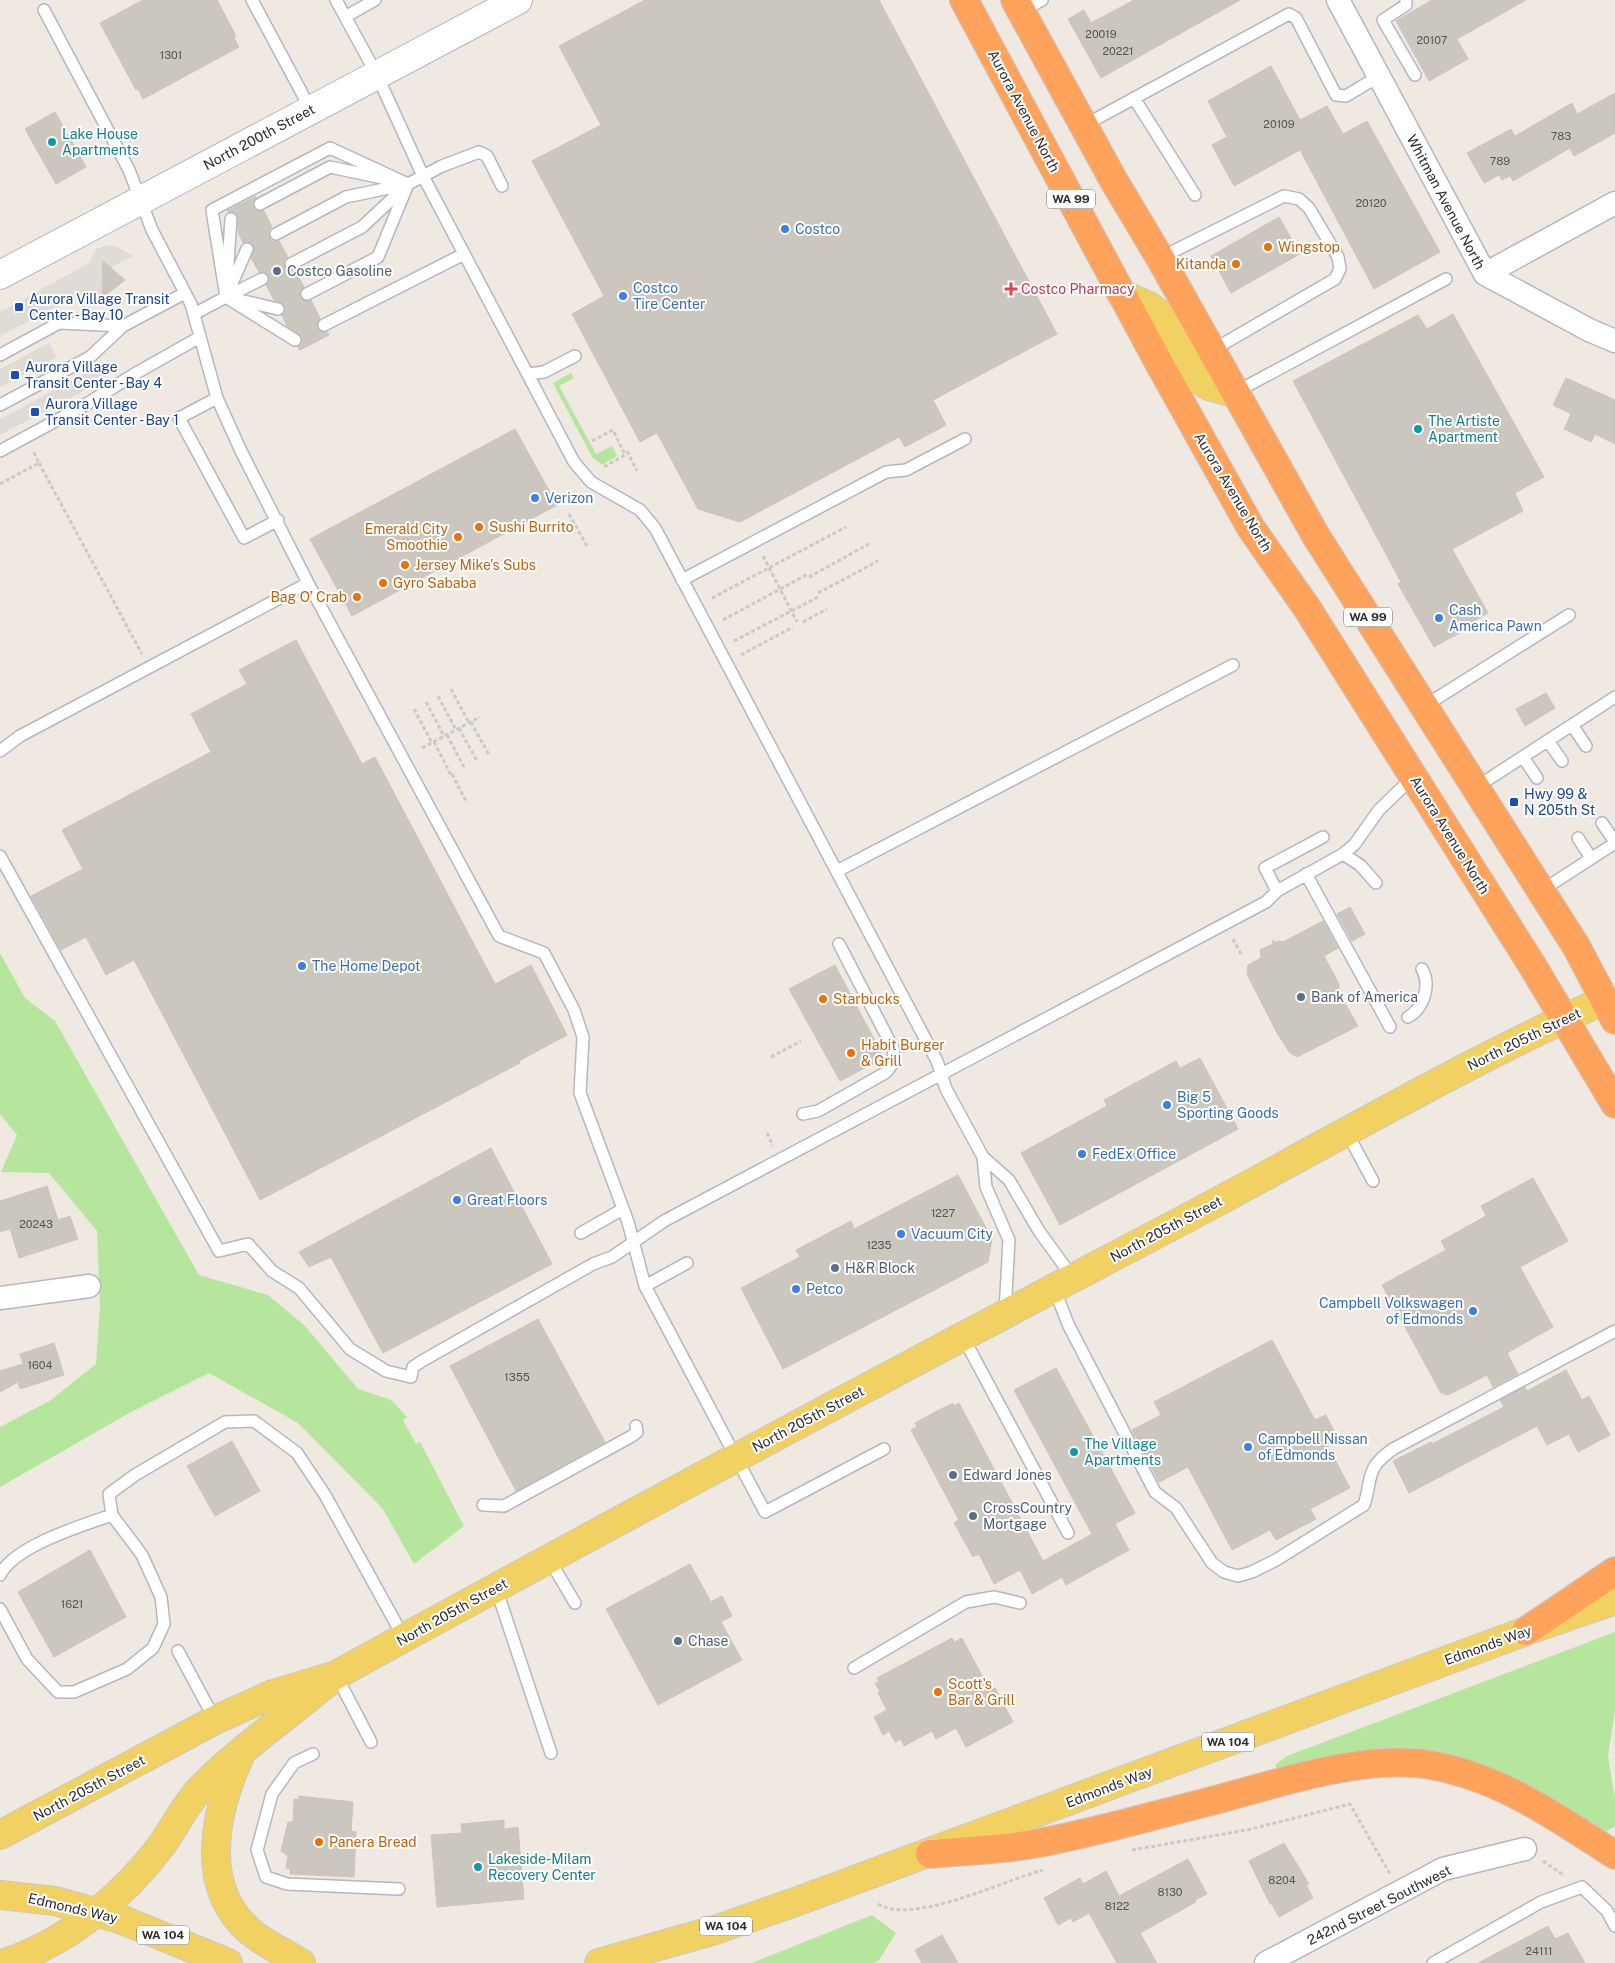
<svg xmlns="http://www.w3.org/2000/svg" width="1615" height="1963" viewBox="0 0 1615 1963" font-family="'Public Sans',sans-serif">
<style>
.green{fill:#b6e59e}
.plaza{fill:#dfdcd8}
.building{fill:#cbc7bf;stroke:#cbc5ba}
.lines{fill:none;stroke-linecap:round;stroke-linejoin:round}
.lane-casing{stroke:#b4b7c1;stroke-width:14}
.street-casing{stroke:#b4b7c1;stroke-width:25}
.secondary-casing{stroke:#b4b7c1;stroke-width:30}
.primary-casing{stroke:#c9c9c9;stroke-width:30}
.highway-casing{stroke:#c9c9c9;stroke-width:30}
.path{stroke:#c9c9c9;stroke-width:3;stroke-dasharray:4 2.5;stroke-linecap:butt}
.lane{stroke:#fff;stroke-width:11}
.street{stroke:#fff;stroke-width:22}
.secondary{stroke:#fff;stroke-width:28}
.primary{stroke:#f2d163;stroke-width:28}
.highway{stroke:#ffa35c;stroke-width:28}
.culture-dot{fill:#0f9aa8;stroke:#fff;stroke-width:2}
.shop-dot{fill:#3f7fe0;stroke:#fff;stroke-width:2}
.food-dot{fill:#e8710a;stroke:#fff;stroke-width:2}
.service-dot{fill:#5c6f8a;stroke:#fff;stroke-width:2}
.health-dot{fill:#e0444e;stroke:#fff;stroke-width:2}
.transit-dot{fill:#1a4fb4;stroke:#fff;stroke-width:2}
.labels{text-anchor:middle;stroke-width:4;stroke-linejoin:round;paint-order:stroke}
.number-label{font-size:11px;fill:#555452}
.shield{fill:#fff;stroke:#6d6d6d;stroke-width:1}
.shield-label{font-size:12px;font-weight:bold;fill:#2e2e2e}
.street-label{font-size:14px;fill:#2e2e2e;stroke:#fff}
.culture-label{font-size:14px;fill:#0d838f;stroke:#fff;text-anchor:start}
.shop-label{font-size:14px;fill:#366cbe;stroke:#fff;text-anchor:start}
.food-label{font-size:14px;fill:#c56008;stroke:#fff;text-anchor:start}
.service-label{font-size:14px;fill:#4e5e75;stroke:#fff;text-anchor:start}
.health-label{font-size:14px;fill:#be3a42;stroke:#fff;text-anchor:start}
.transit-label{font-size:14px;fill:#164399;stroke:#fff;text-anchor:start}
</style>
<rect width="100%" height="100%" fill="#efe9e1"/>
<path class="green" d="M571 373 574 378 559 386 596 454 612 446 617 456 602 465 592 457 553 383Z
M0 953 25 998 55 1021 199 1275 268 1295 305 1326 358 1389 391 1400 407 1417 403 1420 416 1444 420 1442 464 1526 414 1564 383 1509 298 1423 209 1373 131 1412 0 1487V1427L51 1400 96 1364 100 1307 97 1231 49 1173 1 1172 17 1135 0 1114Z
M1615 1632V1711L1608 1756 1615 1799V1826L1604 1833 1504 1776 1277 1769 1275 1765 1287 1756Z
M872 1915 896 1933 879 1960 873 1963H752Z"/>
<path class="plaza" d="M108 245 118 247 133 256 110 268 103 265 102 298H73L0 336V312L89 263 96 249Z
M49 343 57 357 0 387V369Z
M110 360 116 370 78 394 0 435V419Z"/>
<path class="building" d="M143 0H217L236 36 234 38 239 47 143 99 138 89 136 90 100 23Z
M645 0H879L1057 334 933 400 946 425 905 447 899 437 740 522 698 509 657 433 640 442 572 314 604 296 532 161 601 125 559 46Z
M1134 0H1240L1101 78 1068 19 1084 10 1091 23Z
M1432 0H1526L1457 39 1468 59 1429 81 1396 21Z
M1271 66 1300 120 1327 106 1343 134 1367 121 1440 252 1374 289 1300 150 1234 186 1212 145 1227 137 1208 101Z
M1615 93V133L1574 156 1570 148 1513 181 1510 176 1502 180 1499 175 1484 183 1467 153 1511 129 1515 136 1572 103 1577 114Z
M55 112 86 167 56 184 25 129Z
M256 196 253 207 256 211H264L272 227 269 230V237L272 241H279L288 257 284 260 285 268 290 271 295 270 304 287 300 293 301 298 306 301 311 300 320 318 317 324 318 329 323 332H327L329 335 300 350 298 347 302 344V337L287 326 282 315 285 311V306L274 300 266 285 269 280 268 275 259 272 251 258 253 245 250 242 243 243 238 232 237 215 227 211Z
M1279 217 1300 254 1231 293 1211 256Z
M103 261 125 280 102 298Z
M1453 314 1544 477 1515 493 1523 511 1452 549 1488 613 1465 626 1467 629 1434 647 1398 584 1401 582 1293 381 1418 315 1427 329Z
M1566 378 1615 400V444L1595 434 1591 442 1564 429 1571 414 1553 405Z
M515 429 557 505 352 616 310 539Z
M296 640 362 764 375 757 495 984 531 965 567 1035 519 1061 520 1063 260 1200 134 960 106 975 86 937 61 950 31 896 83 869 62 830 211 752 191 714 247 684 239 670Z
M1546 693 1555 708 1525 726 1516 709Z
M1350 907 1365 934 1352 941 1337 914Z
M1323 921 1338 948 1324 956 1339 984V993L1358 1026 1297 1057 1290 1053 1277 1033 1247 974 1248 965 1261 958 1260 950 1279 941 1283 942Z
M835 965 884 1058 840 1081 789 989Z
M1200 1058 1238 1129 1060 1225 1021 1153 1107 1106 1104 1100 1176 1061 1180 1068Z
M491 1148 552 1264 383 1353 331 1257 309 1267 299 1252Z
M958 1175 992 1239 988 1262 783 1369 741 1288 800 1257 796 1250 851 1221 854 1229Z
M1533 1178 1568 1241 1520 1267 1553 1327 1507 1353 1518 1374 1493 1387 1487 1375 1448 1395 1441 1393 1382 1285 1446 1250 1441 1241 1486 1216 1481 1206Z
M47 1186 58 1220 70 1216 78 1239 19 1258 10 1229 0 1232V1201Z
M538 1319 605 1442 516 1491 450 1366Z
M1272 1340 1315 1420 1326 1415 1338 1439 1327 1445 1350 1488 1310 1509 1316 1519 1276 1540 1270 1530 1232 1550 1188 1467 1159 1482 1132 1430 1161 1415 1154 1402Z
M54 1343 64 1375 20 1389 18 1382 0 1392V1371L23 1364 20 1354Z
M1056 1368 1135 1513 1115 1524 1129 1550 1066 1585 1062 1577 1032 1594 1020 1570 994 1584 979 1554 973 1557 954 1523 959 1520 911 1430 917 1427 915 1423 937 1411 953 1403 954 1406 959 1403 1043 1561 1092 1534 1014 1390Z
M1566 1370 1582 1400 1589 1396 1610 1435 1578 1452 1569 1434 1547 1445 1537 1426 1409 1493 1393 1461 1431 1442 1432 1444 1504 1407 1500 1400 1525 1387 1527 1391Z
M232 1441 260 1491 215 1516 187 1466Z
M90 1550 126 1617 54 1657 18 1592Z
M690 1564 711 1602 722 1596 732 1616 721 1622 742 1660 658 1705 606 1609Z
M952 1638 954 1642 962 1638 990 1691 995 1688 1013 1722 966 1747 956 1728 936 1739 932 1731 904 1746 901 1739 895 1742 889 1731 883 1735 874 1717 887 1710 878 1693 880 1692 875 1683 879 1682 877 1678Z
M299 1796 353 1802 351 1831 356 1832 354 1877 290 1874V1869L286 1868 288 1856 281 1851 288 1822H293L294 1799 299 1800Z
M504 1820V1829L518 1827 524 1899 437 1907 431 1835 462 1833 461 1824Z
M1284 1843 1309 1884 1306 1885 1313 1898 1279 1917 1272 1904H1270L1249 1861Z
M1188 1859 1207 1894 1195 1900 1196 1902 1140 1933 1157 1963H1117L1089 1913 1073 1922 1071 1918 1058 1925 1044 1898 1080 1878 1083 1884 1106 1871 1119 1896Z
M1548 1926 1555 1939 1568 1933 1585 1963H1478Z
M942 1935 958 1963H922L915 1950Z"/>
<g class="lines">
<g class="lane-casing">
<path id="lane" d="M252 0 311 110
M336 0 377 75 423 176 574 462 591 482 640 510 655 528 937 1061 946 1089 983 1157 1009 1180 1039 1231 1073 1278
M1406 0V5L1383 20 1415 75
M44 10 129 170 152 230 191 304 217 398 241 451 308 583 499 936 544 953 574 1010 583 1037 580 1093 628 1222 645 1286 765 1512 884 1449
M1021 12 1042 0
M345 17 375 0
M1134 98 1195 195
M1083 126 1289 14 1296 18 1336 95 1346 96 1379 76
M260 204 330 167 387 179
M276 234 346 197 408 184 442 166 479 152 487 156 502 186
M1160 258 1284 196 1299 199 1309 208 1338 257 1340 269 1335 279 1211 351
M291 264 362 227 405 187
M227 278 231 219
M307 294 378 257 408 184
M226 297 262 279
M235 299 278 309
M194 314 226 297 247 249
M324 325 464 254
M295 340 226 297 212 210 330 148 408 184
M0 355 59 323 123 326
M528 374 544 372 575 356
M1234 393 1446 279
M217 398 179 418 244 538 278 520
M0 405 90 357 123 326 185 293
M0 451 85 405 138 372 200 337
M682 580 886 472 906 470 965 439
M1423 707 1569 615
M1572 725 1586 746
M1548 741 1562 761
M0 751 20 736 308 583
M1523 757 1537 778
M1475 788 1615 697
M1602 823 1615 842
M1578 838 1591 858
M1343 854 1360 865 1376 883
M0 856 219 1251 248 1244 272 1271 299 1288 350 1349 386 1371 411 1377 413 1367 422 1361 593 1264 612 1257 664 1221 1266 902 1277 891 1343 854 1354 845 1379 810 1413 777
M837 871 1233 665
M1306 874 1390 1027
M1277 891 1265 868 1323 837
M1541 891 1615 843
M1408 1017C1424 1008 1431 985 1422 969
M803 1114 818 1111 885 1073C893 1065 895 1060 893 1048L839 944
M1346 1131 1373 1181
M983 1157 986 1187 1009 1240 1005 1312
M581 1233 623 1209
M645 1286 687 1263
M1054 1288 1068 1324 1155 1492 1176 1508 1212 1563 1224 1572 1238 1576 1252 1572 1276 1560 1364 1505C1373 1476 1365 1469 1393 1449L1615 1331
M963 1337 1068 1533
M483 1505 504 1506 632 1436 637 1432 636 1426
M549 1559 575 1603
M0 1575C14 1546 83 1525 112 1515
M496 1588 551 1753
M0 1609 27 1659 58 1692H74L127 1669 153 1648 164 1624 161 1597 142 1555 112 1515 109 1494 135 1475 225 1422 254 1421 297 1453 325 1495 404 1638
M178 1651 215 1720
M854 1668 966 1602 994 1597 1020 1603
M336 1675 371 1742
M313 1754 294 1763 272 1794 257 1850 266 1877 287 1884 399 1889
M1433 1963 1541 1902 1582 1887 1607 1911 1615 1926"/>
</g>
<g class="street-casing">
<path id="street" d="M1338 0 1485 274 1589 330 1615 341
M1485 274 1615 203
M0 1298 89 1286
M1266 1963 1443 1869 1525 1849"/>
</g>
<g class="secondary-casing">
<path id="secondary" d="M0 275 518 0"/>
</g>
<g class="primary-casing">
<path id="primary" d="M1121 294 1149 306 1158 313 1198 379 1209 386 1234 393
M240 1756C215 1811 197 1888 252 1933 267 1945 285 1953 301 1963
M0 1835 215 1720 273 1694 336 1675C619 1520 903 1367 1189 1217 1327 1144 1462 1064 1605 1000
M0 1895 55 1901 120 1919 228 1963
M5 1963C67 1942 122 1898 161 1846 175 1827 185 1804 202 1787 240 1749 286 1717 327 1683
M599 1963 715 1930 798 1901 1526 1631 1615 1600"/>
</g>
<g class="highway-casing">
<path id="highway" d="M964 0 1160 365 1251 528 1307 608 1532 965 1615 1104
M1015 0 1114 181 1160 258 1316 536 1576 946 1615 1020
M1526 1631 1615 1571
M930 1854C971 1851 1013 1849 1054 1840 1103 1830 1152 1816 1200 1804 1268 1787 1361 1753 1430 1765 1500 1777 1556 1817 1615 1855"/>
</g>
<path class="path" d="M592 441 613 430 625 455 602 468
M627 451 637 471
M39 463 142 654
M0 484 39 463 33 451
M569 514 588 548
M763 556 797 622
M809 577 869 544
M818 593 878 561
M712 598 846 527
M723 620 808 574
M803 622 827 609
M734 641 820 596
M741 655 793 627
M451 689 469 723
M438 696 456 730
M426 702 444 736
M414 709 432 743
M471 722 489 755
M459 728 477 761
M447 735 464 767
M434 742 451 775
M422 748 480 717
M452 774 467 803
M1233 939 1242 956
M1273 940 1274 943
M771 1057 801 1041
M767 1133 773 1146
M1132 1850 1247 1830 1350 1804 1390 1874
M1543 1861 1565 1876
M878 1904C911 1926 1005 1880 1043 1870"/>
<use href="#lane" class="lane"/>
<use href="#street" class="street"/>
<use href="#secondary" class="secondary"/>
<use href="#primary" class="primary"/>
<use href="#highway" class="highway"/>
</g>
<g class="culture-dot">
<circle cx="52" cy="142" r="5"/>
<circle cx="1418" cy="429" r="5"/>
<circle cx="1074" cy="1452" r="5"/>
<circle cx="478" cy="1867" r="5"/>
</g>
<g class="shop-dot">
<circle cx="785" cy="229" r="5"/>
<circle cx="623" cy="296" r="5"/>
<circle cx="535" cy="498" r="5"/>
<circle cx="1439" cy="618" r="5"/>
<circle cx="302" cy="966" r="5"/>
<circle cx="1167" cy="1105" r="5"/>
<circle cx="1082" cy="1154" r="5"/>
<circle cx="457" cy="1200" r="5"/>
<circle cx="901" cy="1234" r="5"/>
<circle cx="796" cy="1289" r="5"/>
<circle cx="1473" cy="1311" r="5"/>
<circle cx="1248" cy="1447" r="5"/>
</g>
<g class="food-dot">
<circle cx="1268" cy="247" r="5"/>
<circle cx="1236" cy="264" r="5"/>
<circle cx="479" cy="527" r="5"/>
<circle cx="458" cy="537" r="5"/>
<circle cx="405" cy="565" r="5"/>
<circle cx="383" cy="583" r="5"/>
<circle cx="357" cy="597" r="5"/>
<circle cx="823" cy="999" r="5"/>
<circle cx="851" cy="1053" r="5"/>
<circle cx="938" cy="1692" r="5"/>
<circle cx="319" cy="1842" r="5"/>
</g>
<g class="service-dot">
<circle cx="277" cy="271" r="5"/>
<circle cx="1301" cy="997" r="5"/>
<circle cx="835" cy="1268" r="5"/>
<circle cx="953" cy="1475" r="5"/>
<circle cx="973" cy="1516" r="5"/>
<circle cx="678" cy="1641" r="5"/>
</g>
<path class="health-dot" d="M1008.5 281.5h5v5h5v5h-5v5h-5v-5h-5v-5h5z"/>
<g class="transit-dot">
<rect x="14" y="302" width="10" height="10" rx="2.5"/>
<rect x="10" y="370" width="10" height="10" rx="2.5"/>
<rect x="30" y="407" width="10" height="10" rx="2.5"/>
<rect x="1509" y="797" width="10" height="10" rx="2.5"/>
</g>
<g class="labels">
<g class="number-label">
<text x="1101" y="38">20019</text>
<text x="1432" y="44">20107</text>
<text x="1118" y="55">20221</text>
<text x="171" y="59">1301</text>
<text x="1279" y="128">20109</text>
<text x="1561" y="140">783</text>
<text x="1500" y="165">789</text>
<text x="1371" y="207">20120</text>
<text x="943" y="1217">1227</text>
<text x="36" y="1228">20243</text>
<text x="879" y="1249">1235</text>
<text x="40" y="1369">1604</text>
<text x="517" y="1381">1355</text>
<text x="72" y="1608">1621</text>
<text x="1282" y="1884">8204</text>
<text x="1170" y="1896">8130</text>
<text x="1117" y="1910">8122</text>
<text x="1539" y="1955">24111</text>
</g>
<g class="shield">
<rect x="1047" y="189.5" width="48" height="19" rx="4"/>
<rect x="1344" y="607.5" width="48" height="19" rx="4"/>
<rect x="1202" y="1732.5" width="52" height="19" rx="4"/>
<rect x="700" y="1916.5" width="52" height="19" rx="4"/>
<rect x="137" y="1925.5" width="52" height="19" rx="4"/>
</g>
<g class="shield-label">
<text x="1071" y="203">WA 99</text>
<text x="1368" y="621">WA 99</text>
<text x="1228" y="1746">WA 104</text>
<text x="726" y="1930">WA 104</text>
<text x="163" y="1939">WA 104</text>
</g>
<g class="street-label">
<text transform="translate(1024 111) rotate(62)" y="5">Aurora Avenue North</text>
<text transform="translate(259 137) rotate(-28)" y="5">North 200th Street</text>
<text transform="translate(1446 202) rotate(62)" y="5">Whitman Avenue North</text>
<text transform="translate(1233 492) rotate(59)" y="5">Aurora Avenue North</text>
<text transform="translate(1450 835) rotate(58)" y="5">Aurora Avenue North</text>
<text transform="translate(1524 1039) rotate(-26)" y="5">North 205th Street</text>
<text transform="translate(1166 1229) rotate(-28)" y="5">North 205th Street</text>
<text transform="translate(808 1419) rotate(-28)" y="5">North 205th Street</text>
<text transform="translate(452 1612) rotate(-29)" y="5">North 205th Street</text>
<text transform="translate(1488 1645) rotate(-20)" y="5">Edmonds Way</text>
<text transform="translate(1109 1787) rotate(-21)" y="5">Edmonds Way</text>
<text transform="translate(89 1788) rotate(-28)" y="5">North 205th Street</text>
<text transform="translate(1379 1905) rotate(-27)" y="5">242nd Street Southwest</text>
<text transform="translate(73 1908) rotate(13)" y="5">Edmonds Way</text>
</g>
<g class="culture-label">
<text x="62" y="139">Lake House<tspan x="62" dy="16">Apartments</tspan></text>
<text x="1428" y="426">The Artiste<tspan x="1428" dy="16">Apartment</tspan></text>
<text x="1084" y="1449">The Village<tspan x="1084" dy="16">Apartments</tspan></text>
<text x="488" y="1864">Lakeside-Milam<tspan x="488" dy="16">Recovery Center</tspan></text>
</g>
<g class="shop-label">
<text x="795" y="234">Costco</text>
<text x="633" y="293">Costco<tspan x="633" dy="16">Tire Center</tspan></text>
<text x="545" y="503">Verizon</text>
<text x="1449" y="615">Cash<tspan x="1449" dy="16">America Pawn</tspan></text>
<text x="312" y="971">The Home Depot</text>
<text x="1177" y="1102">Big 5<tspan x="1177" dy="16">Sporting Goods</tspan></text>
<text x="1092" y="1159">FedEx Office</text>
<text x="467" y="1205">Great Floors</text>
<text x="911" y="1239">Vacuum City</text>
<text x="806" y="1294">Petco</text>
<text x="1463" y="1308" text-anchor="end">Campbell Volkswagen<tspan x="1463" dy="16">of Edmonds</tspan></text>
<text x="1258" y="1444">Campbell Nissan<tspan x="1258" dy="16">of Edmonds</tspan></text>
</g>
<g class="food-label">
<text x="1278" y="252">Wingstop</text>
<text x="1226" y="269" text-anchor="end">Kitanda</text>
<text x="489" y="532">Sushi Burrito</text>
<text x="448" y="534" text-anchor="end">Emerald City<tspan x="448" dy="16">Smoothie</tspan></text>
<text x="415" y="570">Jersey Mike's Subs</text>
<text x="393" y="588">Gyro Sababa</text>
<text x="347" y="602" text-anchor="end">Bag O’ Crab</text>
<text x="833" y="1004">Starbucks</text>
<text x="861" y="1050">Habit Burger<tspan x="861" dy="16">&amp; Grill</tspan></text>
<text x="948" y="1689">Scott's<tspan x="948" dy="16">Bar &amp; Grill</tspan></text>
<text x="329" y="1847">Panera Bread</text>
</g>
<g class="service-label">
<text x="287" y="276">Costco Gasoline</text>
<text x="1311" y="1002">Bank of America</text>
<text x="845" y="1273">H&amp;R Block</text>
<text x="963" y="1480">Edward Jones</text>
<text x="983" y="1513">CrossCountry<tspan x="983" dy="16">Mortgage</tspan></text>
<text x="688" y="1646">Chase</text>
</g>
<g class="health-label">
<text x="1021" y="294">Costco Pharmacy</text>
</g>
<g class="transit-label">
<text x="29" y="304">Aurora Village Transit<tspan x="29" dy="16">Center - Bay 10</tspan></text>
<text x="25" y="372">Aurora Village<tspan x="25" dy="16">Transit Center - Bay 4</tspan></text>
<text x="45" y="409">Aurora Village<tspan x="45" dy="16">Transit Center - Bay 1</tspan></text>
<text x="1524" y="799">Hwy 99 &amp;<tspan x="1524" dy="16">N 205th St</tspan></text>
</g>
</g>
</svg>
